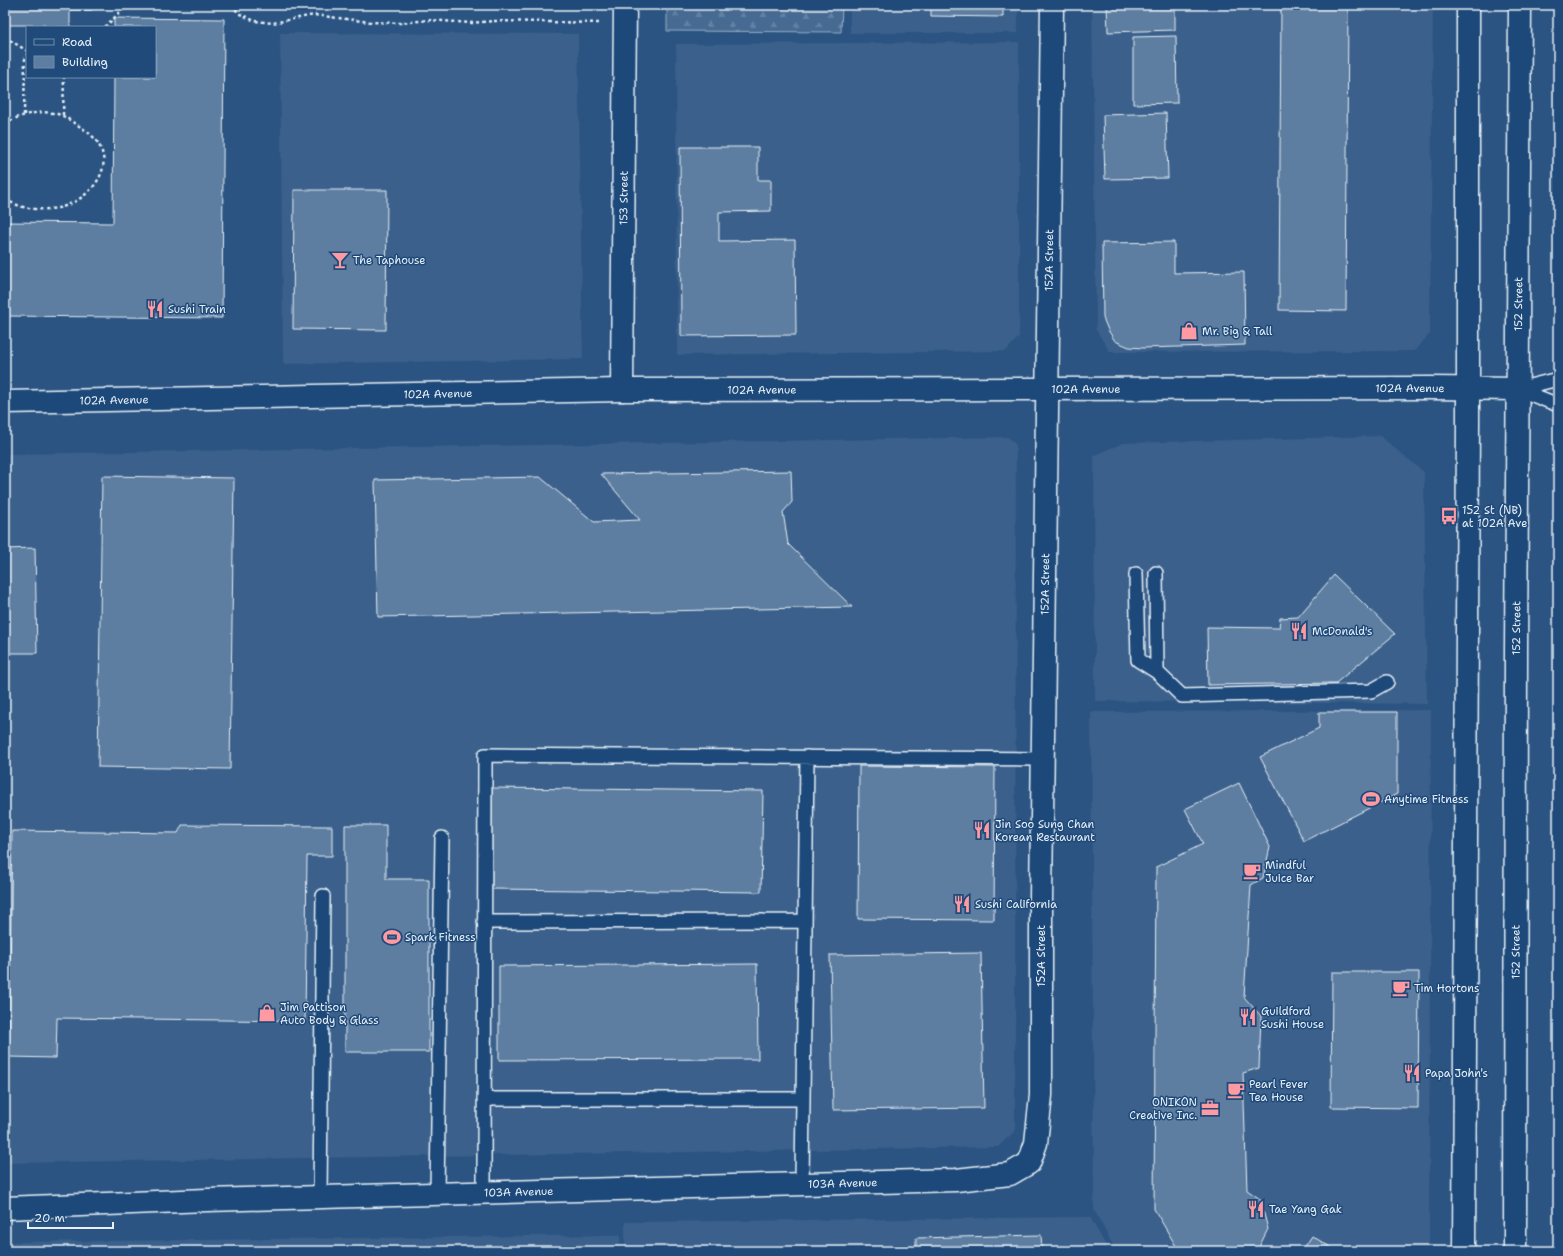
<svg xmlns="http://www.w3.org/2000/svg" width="1563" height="1256" viewBox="0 0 1563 1256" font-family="'Shantell Sans',sans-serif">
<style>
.built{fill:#3a608b}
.forest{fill:url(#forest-firs);stroke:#98aec6}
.building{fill:#5d7da1;stroke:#e8f1f8}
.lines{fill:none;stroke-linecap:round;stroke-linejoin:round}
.service-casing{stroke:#e8f1f8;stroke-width:16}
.minor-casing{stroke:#e8f1f8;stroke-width:25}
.tertiary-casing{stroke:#e8f1f8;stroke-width:25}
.secondary-casing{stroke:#e8f1f8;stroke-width:25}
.path{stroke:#e8f1f8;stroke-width:2.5;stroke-dasharray:3 3;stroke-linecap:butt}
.service{stroke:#1f4a7a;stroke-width:13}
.minor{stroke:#1f4a7a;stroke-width:22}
.tertiary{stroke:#1f4a7a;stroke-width:22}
.secondary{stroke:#1f4a7a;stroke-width:22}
.labels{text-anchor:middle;stroke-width:3;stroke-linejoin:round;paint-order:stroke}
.street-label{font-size:11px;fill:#e8f1f8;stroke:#1f4a7a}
.poi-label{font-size:11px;fill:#e8f1f8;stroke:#1f4a7a;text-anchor:start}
</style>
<defs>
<pattern id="forest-firs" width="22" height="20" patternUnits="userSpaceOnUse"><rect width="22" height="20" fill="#476b93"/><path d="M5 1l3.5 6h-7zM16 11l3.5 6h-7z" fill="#6281a3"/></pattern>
</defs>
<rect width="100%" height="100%" fill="#2b5482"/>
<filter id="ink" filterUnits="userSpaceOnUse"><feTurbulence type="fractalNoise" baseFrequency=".025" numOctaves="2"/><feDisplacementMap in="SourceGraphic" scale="8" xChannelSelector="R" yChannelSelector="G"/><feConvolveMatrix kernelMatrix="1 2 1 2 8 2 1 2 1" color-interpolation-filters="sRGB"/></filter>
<g filter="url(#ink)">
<path class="built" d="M850 5H1018V33H850Z
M1092 5H1433L1430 334 1414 351 1110 352 1096 330Z
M280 33 578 34 583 359 283 364Z
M1019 42V337L1006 351 677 355 676 44Z
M1380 436 1424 472 1427 704 1095 701 1094 455 1123 443Z
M1008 437 1016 445 1015 1131 998 1147 5 1163V961L8 829 5 828V454Z
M1431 710 1429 1251H1116L1094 1210 1091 712Z
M1558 914V1251H1556Z
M1090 1217 1109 1251H625V1222Z
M620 1235V1251H5V1243L16 1242Z"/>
<path class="forest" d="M667 5H842L841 32 667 31Z"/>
<path class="building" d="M5 5H92V10H70V27H45V25H5Z
M927 5H1003V17L931 16V5Z
M1107 5H1175V30L1108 32Z
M1281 5H1348L1346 311 1279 310Z
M114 18 224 19 222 318 5 316V222L113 223 114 77H155V27H114Z
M1176 36 1177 103 1133 104V37Z
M1166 113 1168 178 1105 179 1103 115Z
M680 147H758V180H771V211L719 212V241L795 240 796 335 681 336Z
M294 190H387L386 330 293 329Z
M1174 242V273L1244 272 1245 345 1143 348 1129 347 1115 341 1108 330 1103 318 1102 243Z
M791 471 792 502 783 512 788 544 852 607 378 617 375 480 540 477 594 522 640 520 601 474Z
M102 476 234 478 230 769 98 767Z
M35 548 37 653H5V549Z
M1334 575 1395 634 1336 683 1208 685 1207 627 1279 628 1280 618 1298 617Z
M1319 712H1397V794L1304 841 1260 757 1319 728Z
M859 766 995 767 994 920 858 919Z
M1239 783 1270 847 1263 878 1251 885 1244 997 1261 1016 1259 1068 1243 1073 1247 1190 1260 1199 1268 1229 1257 1251H1179L1154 1209 1156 867 1203 844 1185 809Z
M492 788 763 791 761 892 491 889Z
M182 825 332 826V856H307L305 1021 57 1018 56 1058 9 1057 12 831 178 833Z
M345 825H386V879H429V1052H345Z
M981 953 984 1108 833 1110 830 955Z
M757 964 758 1059 499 1060V966Z
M1332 972H1419L1418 1108 1331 1107Z
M1041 1235 1042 1251H916V1238Z
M1312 1236 1337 1251H1302Z"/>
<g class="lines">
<g class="service-casing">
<path id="service" d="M1518 389 1558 405
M1518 389 1558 379
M1156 573 1157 672 1182 696 1371 691 1387 682
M1136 574 1138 660 1157 672
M484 922 805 921
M484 1099H802
M802 1184 807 757
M484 1193 485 755 1043 759
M437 1194 442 838
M320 1197 323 896"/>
</g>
<g class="minor-casing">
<g id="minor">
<path id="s1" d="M622 390 625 5"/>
<path id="s2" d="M5 1208 207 1200 956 1180 1010 1174 1029 1163 1036 1143 1041 1095V900L1052 5"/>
</g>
</g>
<g class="tertiary-casing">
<g id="tertiary">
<path id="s3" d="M5 402 622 390 1430 388 1518 389"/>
</g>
</g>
<g class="secondary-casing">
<g id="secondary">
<path d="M1464 1251 1468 423V5"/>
<path id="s4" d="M1515 1251 1516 651 1520 5"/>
</g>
</g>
<path class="path" d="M231 5 240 14 255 21 273 23 314 15 370 22 402 23 428 20 472 23 493 21 600 23
M105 27 122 10 133 5
M5 37 27 51
M24 115 25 59 27 54
M63 115 64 77
M5 124C20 114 46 108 63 116 69 119 75 124 81 127 88 132 97 139 100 147 114 175 83 203 58 208 39 211 21 209 5 199"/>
<use href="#service" class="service"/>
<use href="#minor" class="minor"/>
<use href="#tertiary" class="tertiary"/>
<use href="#secondary" class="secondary"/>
</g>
</g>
<defs>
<g id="bar-bare" transform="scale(1.38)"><path d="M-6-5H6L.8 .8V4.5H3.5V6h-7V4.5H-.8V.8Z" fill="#ff9aa2" stroke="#1f4a7a" stroke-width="2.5" paint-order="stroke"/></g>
<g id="restaurant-bare" transform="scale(1.38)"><path d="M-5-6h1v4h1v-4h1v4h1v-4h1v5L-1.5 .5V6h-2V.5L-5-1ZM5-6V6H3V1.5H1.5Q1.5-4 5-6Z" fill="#ff9aa2" stroke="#1f4a7a" stroke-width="2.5" paint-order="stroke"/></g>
<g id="shop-bare" transform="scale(1.38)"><path d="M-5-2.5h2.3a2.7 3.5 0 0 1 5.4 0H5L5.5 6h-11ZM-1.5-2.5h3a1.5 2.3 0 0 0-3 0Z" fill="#ff9aa2" stroke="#1f4a7a" stroke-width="2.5" paint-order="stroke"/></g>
<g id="bus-bare" transform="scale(1.38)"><path d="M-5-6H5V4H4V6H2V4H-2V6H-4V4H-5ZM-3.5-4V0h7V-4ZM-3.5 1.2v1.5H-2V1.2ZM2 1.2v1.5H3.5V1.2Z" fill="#ff9aa2" stroke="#1f4a7a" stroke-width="2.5" paint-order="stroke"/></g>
<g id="stadium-bare" transform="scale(1.38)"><path d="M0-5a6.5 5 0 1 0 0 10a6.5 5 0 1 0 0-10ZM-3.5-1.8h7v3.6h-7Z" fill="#ff9aa2" stroke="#1f4a7a" stroke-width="2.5" paint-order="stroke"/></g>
<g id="cafe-bare" transform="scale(1.38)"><path d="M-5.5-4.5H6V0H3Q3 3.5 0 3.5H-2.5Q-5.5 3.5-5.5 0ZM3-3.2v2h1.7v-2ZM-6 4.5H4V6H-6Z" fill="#ff9aa2" stroke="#1f4a7a" stroke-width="2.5" paint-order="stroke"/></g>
<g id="office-bare" transform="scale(1.38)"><path d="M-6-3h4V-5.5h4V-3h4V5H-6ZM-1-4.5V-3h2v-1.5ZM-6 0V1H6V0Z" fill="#ff9aa2" stroke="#1f4a7a" stroke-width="2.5" paint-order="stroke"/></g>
</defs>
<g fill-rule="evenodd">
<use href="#bar-bare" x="340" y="260"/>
<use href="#restaurant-bare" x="155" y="309"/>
<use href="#shop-bare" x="1189" y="331"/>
<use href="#bus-bare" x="1449" y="516"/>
<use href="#restaurant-bare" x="1299" y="631"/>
<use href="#stadium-bare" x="1371" y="799"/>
<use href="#restaurant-bare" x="982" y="830"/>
<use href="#cafe-bare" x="1252" y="871"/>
<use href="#restaurant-bare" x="962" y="904"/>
<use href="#stadium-bare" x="392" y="937"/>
<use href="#cafe-bare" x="1401" y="988"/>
<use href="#shop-bare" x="267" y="1013"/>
<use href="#restaurant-bare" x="1248" y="1017"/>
<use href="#restaurant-bare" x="1412" y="1073"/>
<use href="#cafe-bare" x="1236" y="1090"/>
<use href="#office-bare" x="1210" y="1108"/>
<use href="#restaurant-bare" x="1256" y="1209"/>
</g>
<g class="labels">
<g class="street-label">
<text dy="4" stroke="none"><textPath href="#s1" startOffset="192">153 Street</textPath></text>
<text dy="4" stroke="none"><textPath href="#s2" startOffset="1932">152A Street</textPath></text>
<text dy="4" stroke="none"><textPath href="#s4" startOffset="947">152 Street</textPath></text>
<text dy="4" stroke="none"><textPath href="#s3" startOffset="1405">102A Avenue</textPath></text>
<text dy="4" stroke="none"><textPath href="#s3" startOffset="1081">102A Avenue</textPath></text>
<text dy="4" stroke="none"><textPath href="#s3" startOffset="757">102A Avenue</textPath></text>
<text dy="4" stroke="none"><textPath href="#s3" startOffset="433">102A Avenue</textPath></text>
<text dy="4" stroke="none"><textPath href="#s3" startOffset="109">102A Avenue</textPath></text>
<text dy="4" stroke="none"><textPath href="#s2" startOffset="1608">152A Street</textPath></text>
<text dy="4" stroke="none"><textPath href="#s4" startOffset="623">152 Street</textPath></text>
<text dy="4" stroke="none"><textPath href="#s4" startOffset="299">152 Street</textPath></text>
<text transform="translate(1041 956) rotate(-90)" y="4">152A Street</text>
<text dy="4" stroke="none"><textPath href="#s2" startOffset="838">103A Avenue</textPath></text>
<text dy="4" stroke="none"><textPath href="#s2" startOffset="514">103A Avenue</textPath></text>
</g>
<g class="poi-label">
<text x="353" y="264">The Taphouse</text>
<text x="168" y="313">Sushi Train</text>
<text x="1202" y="335">Mr. Big &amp; Tall</text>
<text x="1462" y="514">152 St (NB)<tspan x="1462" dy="13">at 102A Ave</tspan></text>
<text x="1312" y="635">McDonald's</text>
<text x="1384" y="803">Anytime Fitness</text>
<text x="995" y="828">Jin Soo Sung Chan<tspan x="995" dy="13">Korean Restaurant</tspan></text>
<text x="1265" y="869">Mindful<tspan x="1265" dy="13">Juice Bar</tspan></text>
<text x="975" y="908">Sushi California</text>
<text x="405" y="941">Spark Fitness</text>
<text x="1414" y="992">Tim Hortons</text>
<text x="280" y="1011">Jim Pattison<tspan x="280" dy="13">Auto Body &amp; Glass</tspan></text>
<text x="1261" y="1015">Guildford<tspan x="1261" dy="13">Sushi House</tspan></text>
<text x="1425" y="1077">Papa John's</text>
<text x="1249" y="1088">Pearl Fever<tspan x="1249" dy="13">Tea House</tspan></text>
<text x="1197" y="1106" text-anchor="end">ONIKON<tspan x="1197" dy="13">Creative Inc.</tspan></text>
<text x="1269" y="1213">Tae Yang Gak</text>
</g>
</g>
<rect width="1563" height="1256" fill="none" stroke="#1f4a7a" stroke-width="20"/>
<rect x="10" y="10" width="1543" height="1236" fill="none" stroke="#e8f1f8" stroke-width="1.5" filter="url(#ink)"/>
<rect x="26" y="26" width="130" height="52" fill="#1f4a7a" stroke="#6f8dac"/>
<rect x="34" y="39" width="20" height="6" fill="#1f4a7a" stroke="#6f8dac"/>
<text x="62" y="46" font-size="12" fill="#e8f1f8">Road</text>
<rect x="34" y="56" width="20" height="12" fill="#5d7da1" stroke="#6f8dac"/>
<text x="62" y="66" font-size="12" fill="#e8f1f8">Building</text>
<path d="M28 1222v6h85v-6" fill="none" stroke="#e8f1f8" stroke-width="2"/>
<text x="34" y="1222" font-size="12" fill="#e8f1f8" stroke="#1f4a7a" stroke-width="3" paint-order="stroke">20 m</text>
</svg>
